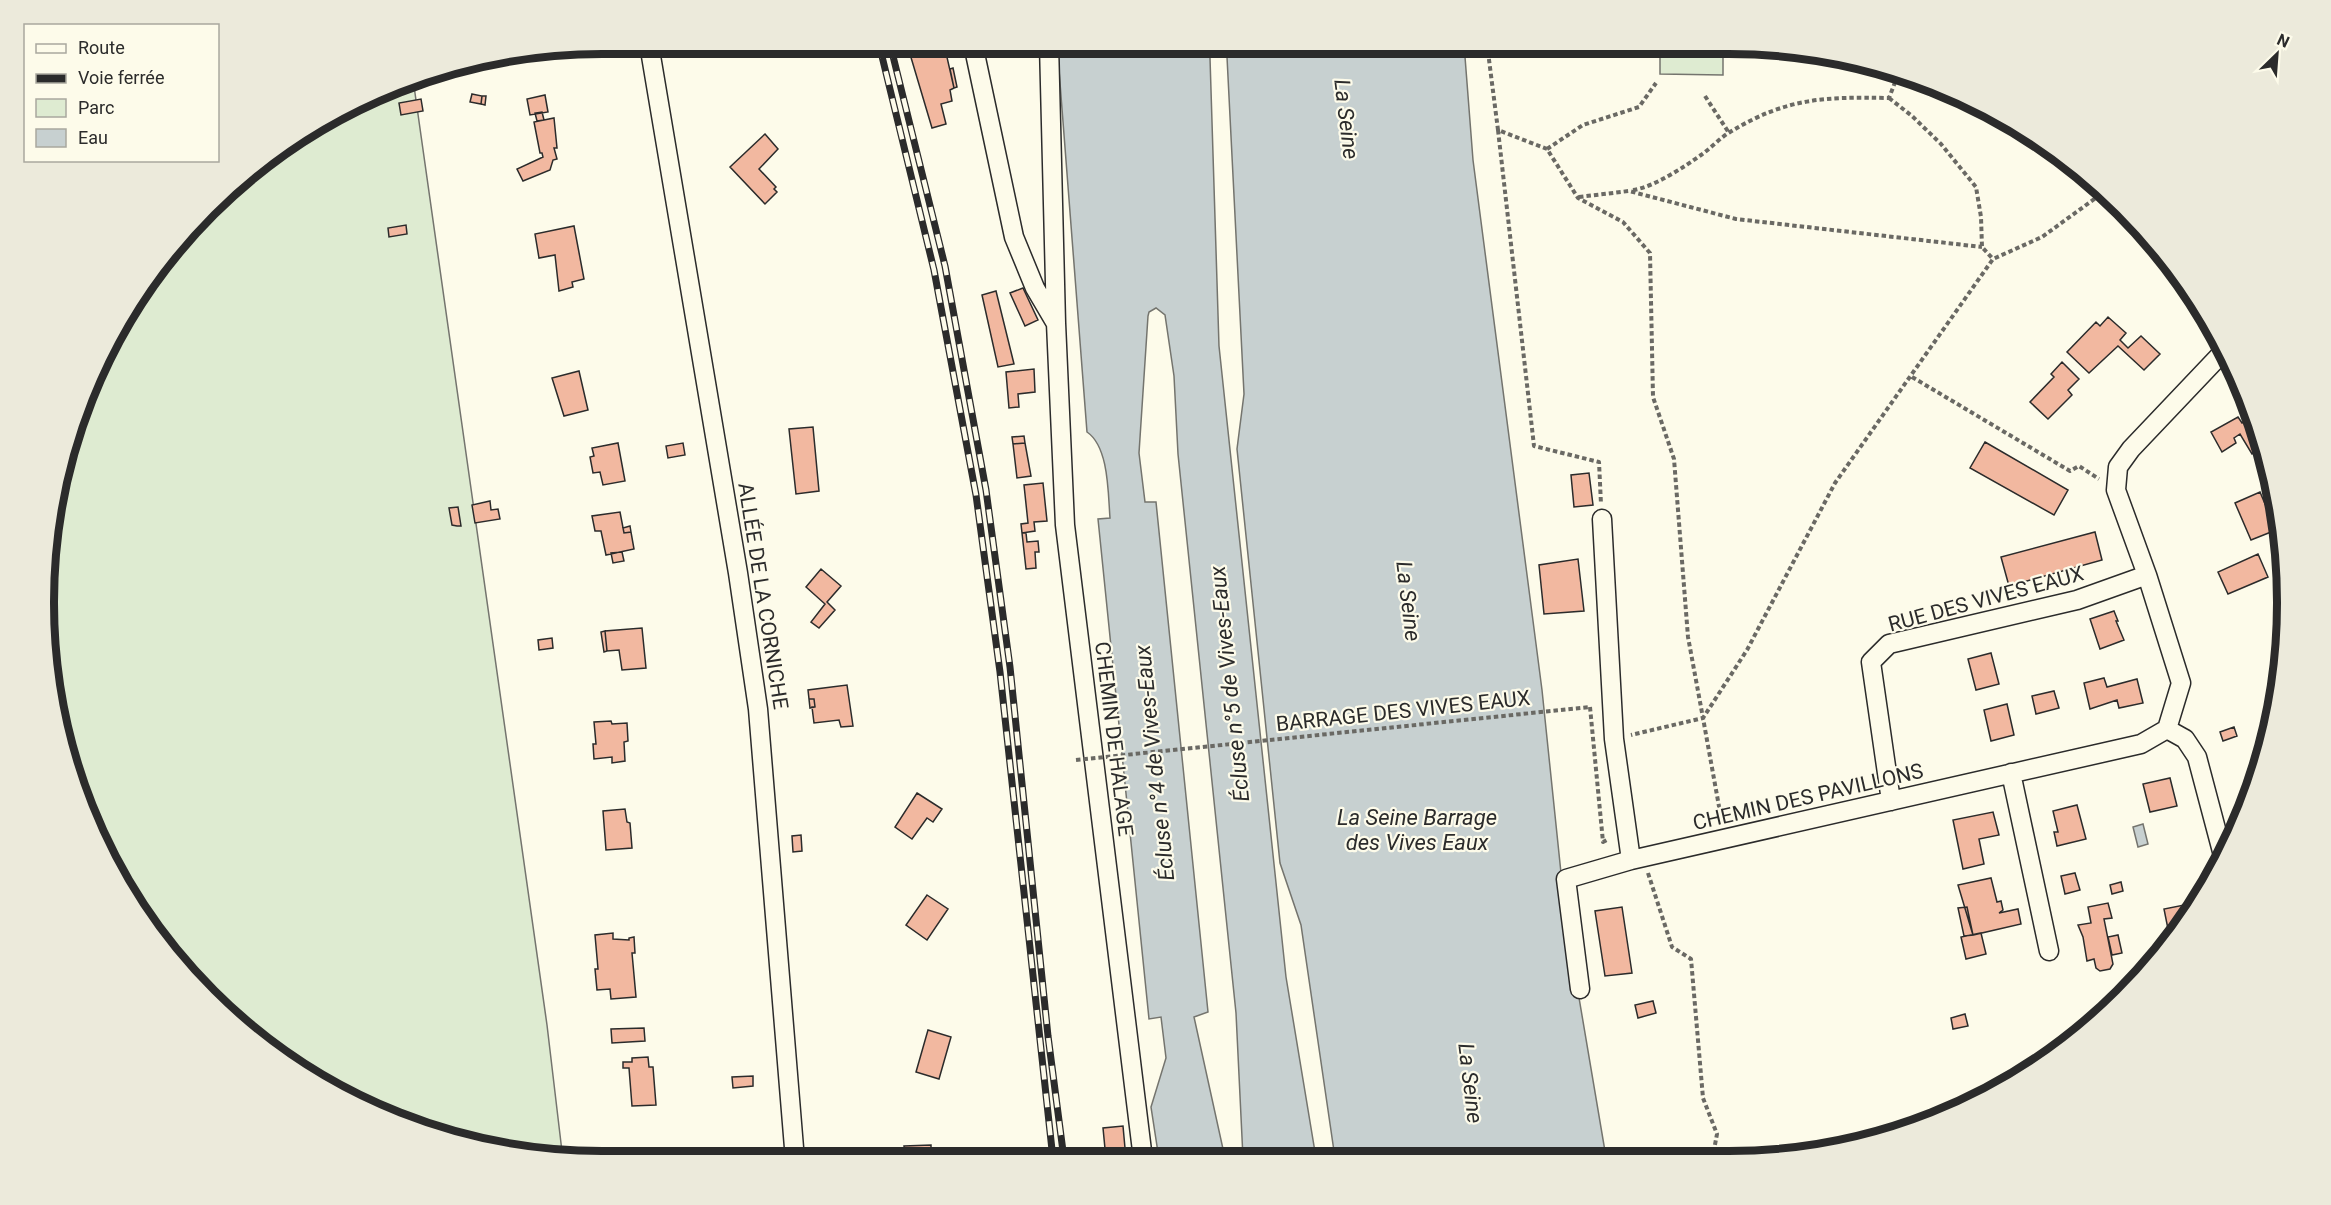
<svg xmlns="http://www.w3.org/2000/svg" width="2331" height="1205" viewBox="0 0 2331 1205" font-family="Roboto,sans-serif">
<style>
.green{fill:#deebd1;stroke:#74746e;stroke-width:1.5}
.water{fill:#c7d0d0;stroke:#74746e;stroke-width:1.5}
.building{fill:#f2b8a0;stroke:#2b2b2b;stroke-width:1.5}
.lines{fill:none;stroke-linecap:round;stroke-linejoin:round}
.minor-casing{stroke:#2b2b2b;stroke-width:21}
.path{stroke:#6a6964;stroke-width:4;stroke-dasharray:4.5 3;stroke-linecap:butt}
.minor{stroke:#fdfbea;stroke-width:18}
.rail-casing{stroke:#2b2b2b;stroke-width:7}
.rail{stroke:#fdfbea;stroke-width:4.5;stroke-dasharray:14;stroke-linecap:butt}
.path-bridge{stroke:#6a6964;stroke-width:4;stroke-dasharray:4.5 3;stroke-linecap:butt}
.labels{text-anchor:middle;stroke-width:4.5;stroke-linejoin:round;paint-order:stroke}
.street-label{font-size:21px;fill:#2b2b2b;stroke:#fdfbea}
.water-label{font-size:22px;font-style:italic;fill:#2b2b2b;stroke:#fdfbea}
.rim{fill:none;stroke:#2b2b2b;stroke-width:8}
</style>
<rect width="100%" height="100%" fill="#fdfbea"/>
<path class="green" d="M1660 45H1723V75L1660 74Z
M413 79 547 1025 563 1160 458 1143 355 1104 207 998 101 849 48 675 45 566 62 458 138 292 262 159Z"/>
<path class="water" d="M1057 44H1464L1473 160 1542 690 1566 921 1606 1157 1335 1158 1301 925 1280 863 1237 449 1244 394 1227 57 1225 54 1218 51 1210 58 1219 346 1286 977 1316 1158H1243L1236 1013 1178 454 1174 376 1165 315 1156 308 1149 312 1148 316 1139 453 1145 502H1156L1208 1012 1194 1017 1225 1158 1159 1159 1151 1107 1166 1058 1161 1017 1149 1019 1098 519 1110 518C1108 493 1109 447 1087 432Z
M2143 824 2148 844 2138 847 2133 827Z"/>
<path class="building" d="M907 44H944L954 88 950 90 952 101 941 104 946 124 932 128Z
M953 68 957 87 954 88 950 69Z
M472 94 482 96 481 104 470 102Z
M545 95 548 112 530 115 527 99Z
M482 96H486L485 105 481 104Z
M421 99 423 111 401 115 399 103Z
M542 112 544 120 537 121 535 113Z
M554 118 557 148H554L557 159 553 160 550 170 523 181 517 169 543 157 542 153H540L534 122Z
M765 134 778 149 759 169 776 187 774 189 777 192 765 204 730 167Z
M406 225 407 234 389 237 388 228Z
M574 226 584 279 572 282 573 287 559 291 555 255 539 258 535 234Z
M1023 288 1038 320 1025 326 1010 293Z
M996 291 1014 364 998 367 982 295Z
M2108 317 2126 333 2120 340 2128 348 2141 336 2160 354 2144 370 2118 346 2089 373 2067 352 2096 322 2100 326Z
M2062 362 2079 379 2068 390 2072 395 2048 419 2030 402 2054 377 2051 374Z
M1034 369 1035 392 1018 394 1019 407 1009 408 1006 372Z
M579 371 588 410 564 416 552 378Z
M2255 416 2264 447 2252 454 2240 434 2234 438 2236 443 2222 452 2211 432 2238 417 2242 423Z
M813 427 819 491 796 494 789 429Z
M1024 436 1025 443 1013 444 1012 437Z
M1985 442 2068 490 2054 515 1970 468Z
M618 443 625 481 603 485 600 472 593 473 590 457 594 456 592 448Z
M683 443 685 455 668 458 666 446Z
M1025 443 1031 476 1017 478 1013 444Z
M1589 473 1593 505 1574 507 1571 475Z
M1043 483 1047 521 1034 522 1035 531 1022 533 1021 524 1028 523 1024 485Z
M2260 492 2276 530 2251 540 2235 503Z
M490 501 491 510 498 509 500 519 475 523 472 505Z
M458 507 461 526H457L452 525 449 508Z
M620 512 624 533 631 532 634 549 606 555 601 531H595L592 516Z
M630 526 631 532 624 533 623 528Z
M2095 532 2102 560 2009 586 2001 557Z
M1022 533H1026L1027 542 1038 541 1039 552H1035L1036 568 1026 569Z
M622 552 624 561 613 563 611 553Z
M2258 554 2268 577 2228 594 2218 572Z
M1578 559 1584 611 1544 614 1539 565Z
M821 569 841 586 827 602 835 610 819 628 811 622 825 604 806 587Z
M2114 611 2118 621H2116L2124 640 2100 649 2090 619Z
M642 628 646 668 622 670 619 650 607 651 605 631Z
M605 631 607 651 604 652 601 632Z
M552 638 553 648 539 650 538 640Z
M1991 653 1999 684 1976 690 1968 659Z
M2104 678 2107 687 2137 679 2143 703 2119 708 2117 700 2090 709 2084 683Z
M847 685 853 726 841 727 839 720 814 723 812 707H815L814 699H809L808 690Z
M2054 691 2059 708 2036 714 2032 696Z
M809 699H814L815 707 810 708Z
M2007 704 2014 735 1991 741 1984 710Z
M611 721 612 724 627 723 628 741 624 742 625 761 612 763V757L594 759 593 744H596L594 722Z
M2234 727 2237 736 2223 741 2220 732Z
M2170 778 2177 806 2150 812 2143 784Z
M917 793 942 809 933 822 927 818 912 839 895 827Z
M2077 805 2086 839 2057 846 2054 832H2058L2053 811Z
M625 809 627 822 630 823 632 848 606 850 603 811Z
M1993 812 1999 835 1979 839 1984 864 1963 869 1953 820Z
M801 835 802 851 793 852 792 836Z
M2075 873 2080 890 2065 894 2061 876Z
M1991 878 1997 902 2001 901 2003 910 1999 913 2018 909 2021 924 1973 935 1958 885Z
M2121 882 2123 891 2112 894 2110 885Z
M927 895 948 909 927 940 906 925Z
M2108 903 2112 918 2104 919 2113 964 2110 969 2100 971 2096 968 2094 959 2087 961 2083 937 2078 925 2091 923 2088 907Z
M2194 903 2170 939 2164 909Z
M1622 907 1632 973 1605 976 1595 911Z
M1967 907 1973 935 1964 936 1958 908Z
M613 933V939L629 940V938L634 937 635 953H632L636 997 611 999 610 989 597 990 595 969H598L595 935Z
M1981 933 1986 954 1966 959 1961 937Z
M2118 935 2122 953 2112 955 2108 937Z
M1653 1001 1656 1013 1638 1018 1635 1005Z
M1965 1014 1968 1026 1953 1029 1951 1018Z
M644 1028 645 1041 612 1043 611 1029Z
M928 1030 951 1037 939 1079 916 1072Z
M648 1057 649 1067H653L656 1105 632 1106 629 1068H623V1062H632V1058Z
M753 1076V1086L733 1088 732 1077Z
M1123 1126 1126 1159H1106L1103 1128Z
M931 1145V1159H905L904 1146Z"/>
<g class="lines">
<g class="minor-casing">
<path id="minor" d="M649 44 738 573 758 709 795 1160
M973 44 1014 237 1035 288 1055 322
M1049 44 1056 323 1065 525 1143 1159
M1602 519 1614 739 1631 860
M2167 729 2181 683 2147 575 2116 490 2118 467 2131 449 2225 350
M2167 729 2185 739 2197 757 2224 859
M2011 773 2049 951
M1891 801 1871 662 1889 644 2077 600 2147 575
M1580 989 1566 879 1631 860 2141 744 2167 729"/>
</g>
<path class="path" d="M1487 44 1498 130 1547 149 1578 198 1623 222 1650 253 1653 397 1674 459 1688 637 1703 718 1631 735
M1705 96 1729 133
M1889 98 1912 116 1941 144 1976 187 1981 217 1982 247 1993 259
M1498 130 1534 446 1599 462 1601 504
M1547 149 1583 125 1639 107 1656 83
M1633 190C1654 187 1684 167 1701 155 1711 148 1720 138 1730 132 1788 97 1825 97 1889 98L1899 72
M1579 197 1629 191 1736 219 1982 247
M1912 377 2070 471 2079 466 2099 479
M1590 707 1603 842 1609 839
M1722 823 1703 718 1747 650 1835 483 1993 259 2042 237 2104 192
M1648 873 1672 947 1691 959 1703 1098 1717 1134 1714 1150 1720 1157"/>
<use href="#minor" class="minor"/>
<g class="rail-casing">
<path id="rail" d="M879 44 934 270 976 495 1000 672 1053 1159
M890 44 945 266 986 490 1010 667 1048 1036 1064 1159"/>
</g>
<use href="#rail" class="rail"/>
<path class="path-bridge" d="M1076 760 1590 707"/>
</g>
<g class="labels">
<g class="street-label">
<text transform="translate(763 596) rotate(81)" y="7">ALLÉE DE LA CORNICHE</text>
<text transform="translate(1986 599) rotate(-15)" y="7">RUE DES VIVES EAUX</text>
<text transform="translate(1403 711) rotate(-6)" y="7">BARRAGE DES VIVES EAUX</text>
<text transform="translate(1114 739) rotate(83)" y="7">CHEMIN DE HALAGE</text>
<text transform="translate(1808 797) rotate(-13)" y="7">CHEMIN DES PAVILLONS</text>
</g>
<g class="water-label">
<text transform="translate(1347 119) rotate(83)" y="8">La Seine</text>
<text transform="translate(1409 601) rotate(83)" y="8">La Seine</text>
<text transform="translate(1229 684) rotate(-96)" y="8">Écluse n°5 de Vives-Eaux</text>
<text transform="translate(1154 763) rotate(-96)" y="8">Écluse n°4 de Vives-Eaux</text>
<text x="1417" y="825">La Seine Barrage<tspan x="1417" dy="25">des Vives Eaux</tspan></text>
<text transform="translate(1471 1083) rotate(83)" y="8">La Seine</text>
</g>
</g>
<path d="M0 0H2331V1205H0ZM602 54H1729A548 548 0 0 1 2277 602V603A548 548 0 0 1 1729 1151H602A548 548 0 0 1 54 603V602A548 548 0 0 1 602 54Z" fill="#eceadb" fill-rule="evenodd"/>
<path class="rim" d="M602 54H1729A548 548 0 0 1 2277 602V603A548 548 0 0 1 1729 1151H602A548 548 0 0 1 54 603V602A548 548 0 0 1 602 54Z"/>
<rect x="24" y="24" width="195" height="138" fill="#fdfbea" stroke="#a9a89e" stroke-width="1.5"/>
<rect x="36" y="44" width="30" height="9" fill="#fdfbea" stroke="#a9a89e" stroke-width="1.5"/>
<text x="78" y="54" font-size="18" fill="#2b2b2b">Route</text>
<rect x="36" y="74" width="30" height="9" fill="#2b2b2b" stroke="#a9a89e" stroke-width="1.5"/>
<text x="78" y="84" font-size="18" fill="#2b2b2b">Voie ferrée</text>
<rect x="36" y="99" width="30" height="18" fill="#deebd1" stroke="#a9a89e" stroke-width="1.5"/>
<text x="78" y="114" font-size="18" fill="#2b2b2b">Parc</text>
<rect x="36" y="129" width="30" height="18" fill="#c7d0d0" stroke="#a9a89e" stroke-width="1.5"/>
<text x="78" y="144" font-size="18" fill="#2b2b2b">Eau</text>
<g transform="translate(2277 54) rotate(25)" stroke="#fdfbea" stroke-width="4.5" paint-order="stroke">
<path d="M0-4.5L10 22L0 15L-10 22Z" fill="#2b2b2b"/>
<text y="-9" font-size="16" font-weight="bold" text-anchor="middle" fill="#2b2b2b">N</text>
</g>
</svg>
